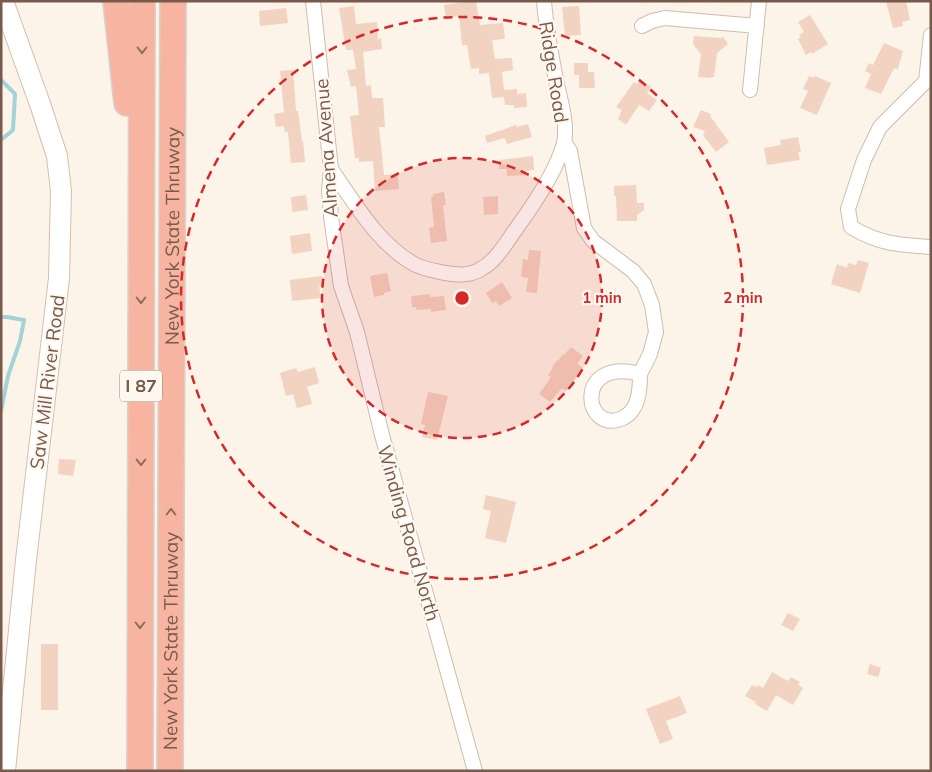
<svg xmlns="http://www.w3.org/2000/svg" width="932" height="772" viewBox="0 0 932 772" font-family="Mulish,sans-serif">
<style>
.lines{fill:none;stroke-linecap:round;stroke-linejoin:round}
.stream{stroke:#a3d2d8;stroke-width:4}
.building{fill:#f2d2c1}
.minor-casing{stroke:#cfbcae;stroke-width:16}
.secondary-casing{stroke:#d5beae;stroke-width:22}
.motorway-casing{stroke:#d9d1cd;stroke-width:28}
.minor{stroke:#fff;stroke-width:14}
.secondary{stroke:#fff;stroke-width:20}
.motorway{stroke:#f6b4a1;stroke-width:25}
.oneway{stroke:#916c5d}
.ring{fill:none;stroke:#d62828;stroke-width:2.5;stroke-dasharray:9 6}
.labels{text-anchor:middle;stroke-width:4.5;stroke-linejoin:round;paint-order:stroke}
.shield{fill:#fff8f0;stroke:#a0897d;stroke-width:1}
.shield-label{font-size:18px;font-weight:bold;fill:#785a4c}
.street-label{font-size:19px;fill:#785a4c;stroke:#fff8f0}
.centre{fill:#d62828;stroke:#fff8f0;stroke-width:2.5}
.ring-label{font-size:15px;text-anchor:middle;font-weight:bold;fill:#d62828;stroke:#fff8f0;stroke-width:4.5;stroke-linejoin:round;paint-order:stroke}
</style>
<rect width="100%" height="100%" fill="#fcf4e9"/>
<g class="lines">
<path class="stream" d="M1 80 15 94 13 130 1 140
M1 317H7L24 320 20 341 8 376 1 411"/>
</g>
<path class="building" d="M469 1H476L480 25 503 23 505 39 492 40 495 59 512 58 513 70 502 72 504 90 517 89V94L526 93 527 107 514 108V105H505L504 97 492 98 489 73 479 74V68L471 69 467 45H462L459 16 446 18 444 5Z
M886 1H906L910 20 902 22 903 26 893 28Z
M354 6 356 24 377 22 378 39 381 38 382 49 363 52 366 86 371 85 372 98H383L385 127H379L384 175 398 174 399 189 375 191 373 161 359 162V158H355L350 116 359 115 356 86 351 87 347 70 356 69 353 50H346L339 8Z
M579 6 581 35 565 36 562 7Z
M286 8 288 23 260 26 259 11Z
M810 15 828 44 812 54 811 52 806 55 798 39 801 37 799 35 804 32 798 22Z
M694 36 720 38 723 37 728 44 717 53 714 77H711V78L698 77 701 54 693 44Z
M884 43 903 51 898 69 894 68 881 94 865 88 871 74 865 71 869 63 873 65Z
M574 63H588V72H594L595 88H579V75H574Z
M293 70 296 111H298L302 141H303L305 162 291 163 288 132H285L284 126 276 127 274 114 284 112 280 71Z
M809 76 814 78 815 76 831 83 817 115 800 108 808 91 803 89Z
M640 79 651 87 647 93 657 100 649 111 639 105 626 125 618 119 622 110 616 107 634 82 637 84Z
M701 110 711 114 710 116 729 142 716 152 703 135 705 131 693 127Z
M528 124 532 137 507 144 505 138 487 143 485 136 516 125 517 127Z
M798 137 801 152H798L800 160 767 165 764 148 781 145 780 140Z
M533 156 534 170 525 171V175L507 176V169H499V160Z
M636 185 637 203H644V210L637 215V221H617L616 196H614V186Z
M444 192 446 205H443L447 241 431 243 429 228 434 227 431 197H433V194Z
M306 195 308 210 292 212 291 197Z
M498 196V214L484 215 483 197Z
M310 233 312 251 292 254 290 236Z
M529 250 541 251 537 293 526 292 528 278 521 277 523 259 528 260Z
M858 260 869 263 860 293 831 284 837 264 847 268 848 263 856 265Z
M387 273 391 291 384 293V295L374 297 370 276Z
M322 276 324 286H319L321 298 292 301 290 280Z
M502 282 512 298 499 306 496 301 492 303 486 293Z
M430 294V297L444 296 446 310 431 312V309L416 310V307H412L411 296Z
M571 347 583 356 577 364 583 368 566 391 562 388 550 402 539 394 551 377 548 375 553 368 552 367 557 360 558 361 563 354 564 355Z
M315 367 319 383 307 387 312 404 297 408 293 394 286 396 280 373 296 368 298 372Z
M428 392 448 396 437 440 422 437 425 425 421 424Z
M59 459 76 460 73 476 58 474Z
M486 495 516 502 506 543 485 538 491 511 483 509Z
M788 613 800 619 793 631 781 625Z
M41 644H58V710H41Z
M870 664 881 668 878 677 867 674Z
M772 672 788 681 791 677 800 682 798 685 803 688 793 705 776 695 767 711 755 704 756 702 745 696 752 685 757 687 758 685 763 688Z
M680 696 687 713 666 721 673 739 660 744 646 709Z"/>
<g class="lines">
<g class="minor-casing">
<path id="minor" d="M313 1 331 169 329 190 331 217 341 286 357 332 382 435 475 771
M642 26 652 21 665 18 757 26
M931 35 926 81 880 127 864 160 848 209 851 227C879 244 899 245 931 247
M750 90 759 1
M564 142 570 151 584 228 593 241 633 271 644 284 652 305 656 332 650 354 640 374C573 356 583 436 623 418 639 410 640 390 640 374
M331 169C354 202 379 246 416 265 424 269 436 271 445 273 458 275 470 276 481 269 496 261 506 243 516 229 532 207 557 170 564 143 568 124 560 99 556 80 551 54 546 28 544 1"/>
</g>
<g class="secondary-casing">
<path id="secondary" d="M3 1 40 104 57 156 61 191 59 278 26 560 5 771"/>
</g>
<g class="motorway-casing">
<g id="motorway">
<path d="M116 1 127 103"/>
<path d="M140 771 142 1"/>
<path id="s1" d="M170 771 173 1"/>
</g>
</g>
<use href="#minor" class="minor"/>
<use href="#secondary" class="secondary"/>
<use href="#motorway" class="motorway"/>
</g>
<defs><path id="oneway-chevron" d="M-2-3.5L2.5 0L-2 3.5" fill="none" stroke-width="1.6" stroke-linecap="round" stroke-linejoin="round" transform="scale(1.25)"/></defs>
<g class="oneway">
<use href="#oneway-chevron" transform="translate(142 50) rotate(90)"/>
<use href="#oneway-chevron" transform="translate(141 300) rotate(90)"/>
<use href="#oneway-chevron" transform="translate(141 462) rotate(90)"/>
<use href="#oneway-chevron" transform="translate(171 512) rotate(-90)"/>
<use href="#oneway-chevron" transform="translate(140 625) rotate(90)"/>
</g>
<circle cx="462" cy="298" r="140" fill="#d62828" fill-opacity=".12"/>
<g class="ring">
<circle cx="462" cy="298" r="140"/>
<circle cx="462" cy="298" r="281"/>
</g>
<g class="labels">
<rect class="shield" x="120" y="370.5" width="42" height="31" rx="4"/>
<g class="shield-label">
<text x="141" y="392">I 87</text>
</g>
<g class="street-label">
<text transform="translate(554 72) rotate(81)" y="7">Ridge Road</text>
<text transform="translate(326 148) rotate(-94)" y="7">Almena Avenue</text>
<text dy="7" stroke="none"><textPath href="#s1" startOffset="535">New York State Thruway</textPath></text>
<text transform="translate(47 382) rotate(-83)" y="7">Saw Mill River Road</text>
<text transform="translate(409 533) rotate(74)" y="7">Winding Road North</text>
<text dy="7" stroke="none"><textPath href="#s1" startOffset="130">New York State Thruway</textPath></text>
</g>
</g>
<circle cx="462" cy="298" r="8" class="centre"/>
<g class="ring-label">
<text x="602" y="303">1 min</text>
<text x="743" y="303">2 min</text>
</g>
<rect width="932" height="772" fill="none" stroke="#785a4c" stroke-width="5"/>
</svg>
